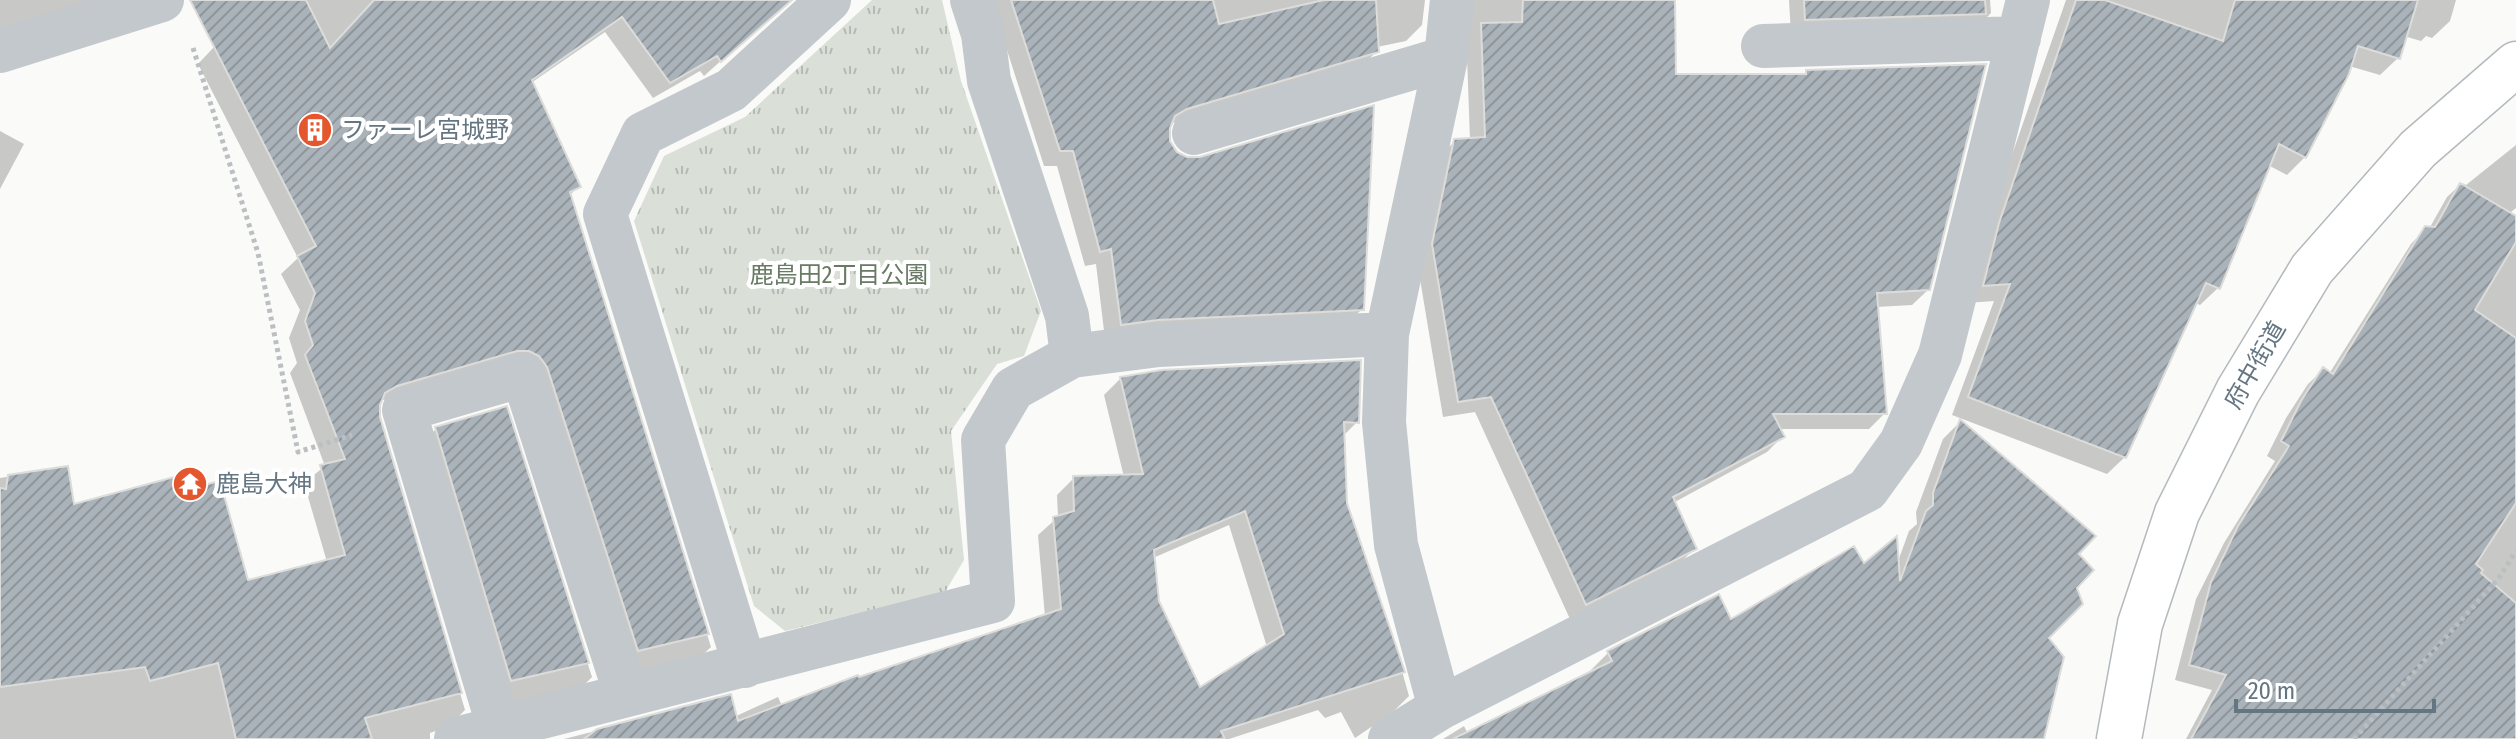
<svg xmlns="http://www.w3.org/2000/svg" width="2516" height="739" viewBox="0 0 2516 739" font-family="'Fira Sans Condensed','Noto Sans JP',sans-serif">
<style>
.grass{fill:url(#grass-tufts)}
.shadow{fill:#0003;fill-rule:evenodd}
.building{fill:url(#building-hatch);stroke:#dcdcda;stroke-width:2;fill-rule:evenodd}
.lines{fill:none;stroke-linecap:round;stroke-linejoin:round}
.highway-casing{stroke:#b4b9bd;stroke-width:47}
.path{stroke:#bbbfc2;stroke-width:5;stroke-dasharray:4 4;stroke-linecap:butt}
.minor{stroke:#c3c8cc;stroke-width:44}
.highway{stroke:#fff;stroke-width:44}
.labels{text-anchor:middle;stroke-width:8;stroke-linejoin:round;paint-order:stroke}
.poi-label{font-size:24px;fill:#657683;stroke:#fff;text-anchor:start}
.park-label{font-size:24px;fill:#687a64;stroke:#fff}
.street-label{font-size:24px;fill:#657683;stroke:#fff}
</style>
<defs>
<pattern id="grass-tufts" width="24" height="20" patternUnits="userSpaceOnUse" patternTransform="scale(2)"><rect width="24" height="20" fill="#dadfd7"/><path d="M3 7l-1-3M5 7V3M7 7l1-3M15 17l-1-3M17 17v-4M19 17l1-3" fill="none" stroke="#b4b9b4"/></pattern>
<pattern id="building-hatch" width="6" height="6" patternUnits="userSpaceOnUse" patternTransform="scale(2)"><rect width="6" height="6" fill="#aab3b9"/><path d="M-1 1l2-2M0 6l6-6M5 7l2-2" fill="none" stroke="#8e969c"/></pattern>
</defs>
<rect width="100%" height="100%" fill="#fafaf8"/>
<path class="grass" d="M872 0H942L961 81 1041 311 1024 356 997 364 951 431 964 560 945 592 785 631 754 606 634 221 664 156 745 117Z"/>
<path class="shadow" d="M0 0H118L0 35Z
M307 0H789L704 76 700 71 653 98 605 32 531 83 578 187 569 196 711 647 694 663 626 680 498 367 380 401 378 417 465 710 449 726 430 733V739H0V478L66 468 72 507 191 491 246 583 327 562 304 483 325 466 290 373 297 363 289 338 300 310 281 274 298 258 198 64 214 47Z
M991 0H1425L1422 25 1406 41 1377 47V51L1361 67 1169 124 1168 140 1175 152 1362 309 1346 325 1105 339 1096 264 1085 266 1057 166H1044Z
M1455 0H1673L1674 76H1802L1807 72 1929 289 1912 305 1876 307 1885 413 1869 429H1779L1783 436 1767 452 1673 503 1695 548 1679 564 1570 619 1475 412 1443 417 1417 261 1439 157 1455 141 1470 140 1466 28Z
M1789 0H1990L1991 13 1976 28 1791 34Z
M2066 0H2456L2450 21 2432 38 2426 36 2421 41 2404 36 2398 58 2380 75 2349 66 2305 157 2287 175 2268 165 2218 288 2200 305 2195 303 2125 457 2107 474 1952 415 1994 301 1967 303 1991 215Z
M0 131 24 144 0 189Z
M2516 145V208L2511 212 2516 215V739H2186L2212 690 2175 680 2196 599 2224 543 2275 461 2267 456 2286 418 2308 384 2323 370 2329 374 2411 244 2426 228 2429 229 2447 197 2462 183 2466 185Z
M1120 379 1357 422 1342 437 1345 504 1398 657 1409 696 1392 713 1355 738 1341 712 1325 718 1318 710 1229 739H564L729 697 734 717 778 697 782 706 1045 617 1038 535 1058 517 1057 495 1074 478 1124 477 1104 395ZM1229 525 1267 647 1199 690 1157 602 1153 558Z
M505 408 592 677 579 690 504 709 424 441 436 429Z
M1960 422 2076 554 2074 587 2046 638 2042 739H1443L1464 726 1468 734 1592 672 1591 670 1609 652 1730 622 1864 566 1897 564 1909 531 1917 524 1916 512 1943 439Z"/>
<path class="building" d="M190 0H306L330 48 374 0H792L721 62 717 56 670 83 622 17 532 80 581 187 570 192 709 634 638 651 547 367 539 356 529 351H517L397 386 385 393 380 405V417L462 693 365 718 372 739H236L218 663 150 681 145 667 0 687V488L6 489 8 475 68 466 74 504 189 473 192 488 220 481 248 580 345 555 320 465 345 459 305 355 313 345 305 321 315 293 297 256 316 246Z
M1011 0H1213L1219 24 1324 0H1376L1379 52 1187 109 1175 116 1170 128V141L1177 152 1187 157H1200L1374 105 1364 310 1158 320 1121 325 1111 249 1100 252 1073 151H1060Z
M1523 0H1675L1676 74H1806V70L1986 64 1930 290 1877 293 1887 414H1773L1785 437 1673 497 1697 549 1586 605 1491 397 1458 402 1432 244 1454 139 1485 137 1481 23 1522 22Z
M1804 0H1985L1986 14 1805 20Z
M2076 0H2105L2223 41 2235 0H2418L2400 59 2358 46 2349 74 2306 158 2279 144 2220 289 2206 283 2126 458 1968 397 2010 284 1983 286 1999 223Z
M2460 183 2516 216V242L2475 310 2516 338V503L2476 564 2483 570 2481 573 2516 603V739H2191L2226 675 2189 665 2211 582 2238 526 2289 446 2281 441 2301 401 2323 367 2333 374 2425 226 2435 227Z
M1361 360 1359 423 1344 422 1347 503 1405 672 1221 731 1225 739H584L597 729 731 694 738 721 858 675 859 677 1061 609 1053 517 1074 511 1073 476 1143 474 1120 377 1161 370ZM1245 511 1284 634 1200 687 1159 601 1154 550Z
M507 406 589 663 511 681 435 427Z
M1960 419 2096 536 2079 554 2094 570 2077 588 2083 604 2049 638 2064 657 2044 739H1453L1612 661 1607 651 1719 594 1731 619 1854 546 1864 563 1897 536 1900 581 1926 511 1933 505V493Z"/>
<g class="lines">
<g class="highway-casing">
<path id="highway" d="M2119 739 2140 624 2177 513 2238 391 2312 269 2418 149 2516 64"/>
</g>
<path class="path" d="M193 48 258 253 298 452 352 435
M2354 739 2499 578 2516 551"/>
<path class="minor" d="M972 0 983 34 989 81 1067 316 1072 356
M1763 46 2019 38
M0 51 162 0
M1194 133 1446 58
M745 666 605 214 643 134 731 90 829 0
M1440 708 1396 545 1384 422 1387 334 1446 58 1452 0
M499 728 404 410 523 375 626 695
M456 739 993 601 983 440 1013 389 1072 356 1159 345 1387 334
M1390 739 1440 708 1867 490 1901 443 1940 355 2028 0"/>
<use href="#highway" class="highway"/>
</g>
<defs>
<g id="building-disc" transform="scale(1.8)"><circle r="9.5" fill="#e4572e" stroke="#fff"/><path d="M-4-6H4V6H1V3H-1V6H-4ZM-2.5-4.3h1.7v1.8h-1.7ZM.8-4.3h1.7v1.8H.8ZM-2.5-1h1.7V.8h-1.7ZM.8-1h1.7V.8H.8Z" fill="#fff"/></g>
<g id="temple-disc" transform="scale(1.8)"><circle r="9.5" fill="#e4572e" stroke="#fff"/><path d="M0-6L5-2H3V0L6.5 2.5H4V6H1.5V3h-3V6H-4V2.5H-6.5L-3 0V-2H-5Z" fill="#fff"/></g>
</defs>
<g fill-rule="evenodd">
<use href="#building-disc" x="315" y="130"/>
<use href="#temple-disc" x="190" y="484"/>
</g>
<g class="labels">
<g class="poi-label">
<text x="341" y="138">ファーレ宮城野</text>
<text x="216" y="492">鹿島大神</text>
</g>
<g class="park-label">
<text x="839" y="283">鹿島田2丁目公園</text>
</g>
<g class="street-label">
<text transform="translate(2255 365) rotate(-60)" y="8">府中街道</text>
</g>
</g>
<path d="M2236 699v12h198v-12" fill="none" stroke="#657683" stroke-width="4"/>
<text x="2248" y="699" font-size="24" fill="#657683" stroke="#ffffff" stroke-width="6" paint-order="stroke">20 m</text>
</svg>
